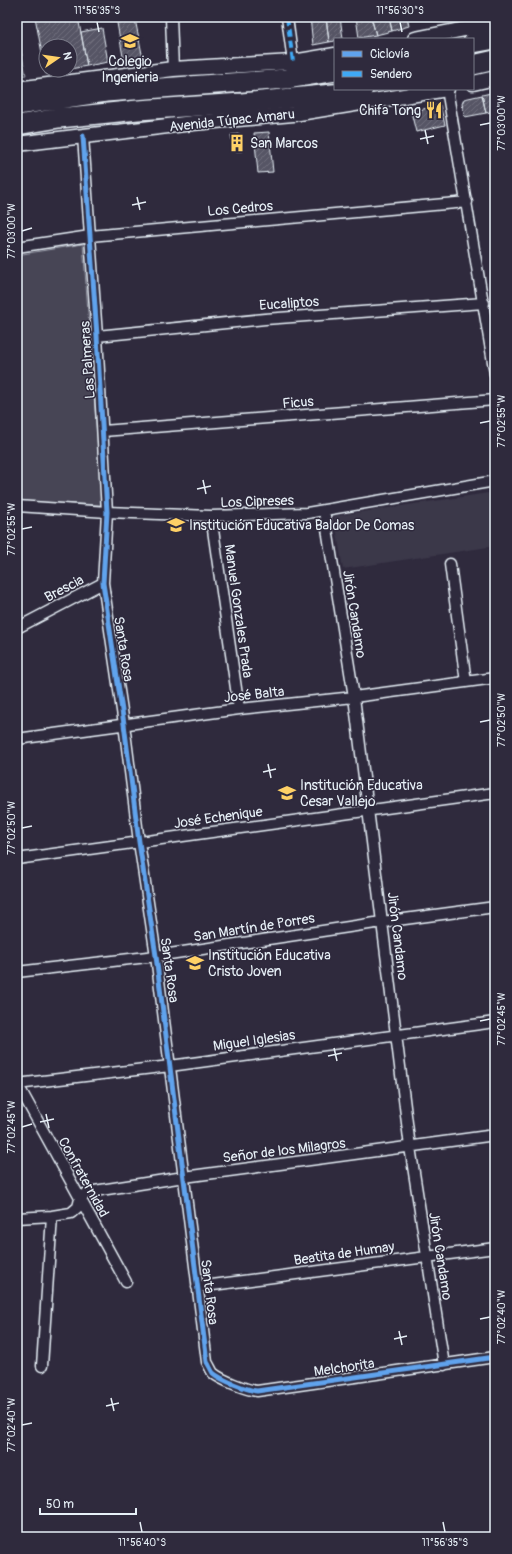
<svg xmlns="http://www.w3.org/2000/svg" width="512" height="1554" viewBox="0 0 512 1554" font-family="Pangolin,sans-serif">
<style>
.built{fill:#3b3749}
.green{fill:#464455;stroke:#979aa6}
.building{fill:url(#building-hatch);stroke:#e8f1f8}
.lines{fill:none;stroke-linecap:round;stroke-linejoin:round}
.street-casing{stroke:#e8f1f8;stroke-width:13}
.secondary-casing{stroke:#e8f1f8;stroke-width:17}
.highway-casing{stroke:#e8f1f8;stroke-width:22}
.street{stroke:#2f2a3d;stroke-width:10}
.secondary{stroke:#2f2a3d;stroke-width:14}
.highway{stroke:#2f2a3d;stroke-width:19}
.quiet{stroke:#3fa9f5;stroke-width:4;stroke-dasharray:8 4;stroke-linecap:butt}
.cycleway-casing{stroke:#2f2a3d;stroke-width:8}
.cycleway{stroke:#60a3ed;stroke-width:5}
.ticks{fill:none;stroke:#e8f1f8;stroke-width:1.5}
.labels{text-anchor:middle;stroke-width:3;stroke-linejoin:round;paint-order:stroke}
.poi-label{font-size:14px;fill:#e8f1f8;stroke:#2f2a3d;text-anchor:start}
.street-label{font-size:14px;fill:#e8f1f8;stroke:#2f2a3d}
.neatline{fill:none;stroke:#e8f1f8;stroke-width:1.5}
.ticks-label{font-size:10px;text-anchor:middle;fill:#e8f1f8}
</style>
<defs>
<pattern id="building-hatch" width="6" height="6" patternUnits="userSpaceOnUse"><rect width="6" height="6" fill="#575565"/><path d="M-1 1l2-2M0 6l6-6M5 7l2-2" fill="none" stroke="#6f6e7c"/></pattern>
</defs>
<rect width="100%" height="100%" fill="#2f2a3d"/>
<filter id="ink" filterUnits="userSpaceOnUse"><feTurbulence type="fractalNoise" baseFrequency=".025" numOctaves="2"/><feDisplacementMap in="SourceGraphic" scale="8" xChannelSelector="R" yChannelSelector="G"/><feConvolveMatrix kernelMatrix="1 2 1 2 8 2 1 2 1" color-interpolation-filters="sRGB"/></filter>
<g filter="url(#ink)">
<path class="built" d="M495 492V546L343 569 334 516Z"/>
<path class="green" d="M17 31 26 75 17 76Z
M83 244 102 505 17 501V255Z"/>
<path class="building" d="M35 17H78L87 66 70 69V46H46V70H66L46 74Z
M310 17H326L329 42 313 45Z
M326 17H340L343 39H335V41L329 42Z
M356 17H371L376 35 359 38Z
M371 17H389L392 31 376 35Z
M389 17H407L409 26 392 31Z
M135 19 143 59 124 62 117 23Z
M102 28 108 62 87 66 81 32Z
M495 92V111L486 113 482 95Z
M482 95 486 113 465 117 462 104 464 99Z
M440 105 445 125 416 132 411 112Z
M269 132 273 172 258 173 254 133Z
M240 134 242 151H233L231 135Z"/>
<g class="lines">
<g class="street-casing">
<path id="street" d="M171 17 173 69
M287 17 293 62
M447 89 495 374
M83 136 97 336 107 512 103 583 124 724 139 842 156 956 207 1362C209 1365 211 1370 213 1373 221 1380 247 1390 257 1391L495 1357
M17 247 90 236 467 202
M97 336 265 319 484 303
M103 431 495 400
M17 506 107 512 211 516 307 513 495 481
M324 510 354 697 410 1147 444 1365
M211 516 239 709
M450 564 466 682
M17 628 103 583
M17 739 239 709 354 697 495 678
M17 859 495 793
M17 972 156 956 382 922 495 907
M17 1084 170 1066 495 1022
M18 1085 126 1282
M17 1218 52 1216 71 1213 78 1207 80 1199 88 1192 184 1177 495 1135
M197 1287 495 1248
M42 1366 52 1216"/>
</g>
<g class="secondary-casing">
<path id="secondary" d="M415 39 495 23
M473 83 495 78
M17 89 173 69 293 62 335 55
M17 144 193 123 293 114 447 89"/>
</g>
<g class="highway-casing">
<path id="highway" d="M473 43 495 39
M473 65 495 60
M17 105 106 92 286 79 335 71
M17 125 59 118 138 110 242 103 343 93 363 89"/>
</g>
<use href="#street" class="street"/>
<use href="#secondary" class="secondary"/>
<use href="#highway" class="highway"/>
<path class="quiet" d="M287 17 293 62"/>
<g class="cycleway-casing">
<path id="cycleway" d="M83 136 97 336 107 512 103 583 124 724 139 842 156 956 207 1362C209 1365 211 1370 213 1373 221 1380 247 1390 257 1391L495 1357"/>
</g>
<use href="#cycleway" class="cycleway"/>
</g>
</g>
<path class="ticks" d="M97 22 99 32M400 22 402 32M480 125 490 123M425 130 428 144M420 139 434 136M137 197 140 210M132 205 146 202M22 231 32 228M480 423 490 421M203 480 206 494M197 489 211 486M22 529 32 527M480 722 490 720M268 764 271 778M263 772 276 769M22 828 32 826M480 1021 490 1019M334 1048 337 1061M328 1056 342 1053M46 1114 49 1128M40 1122 54 1119M22 1127 32 1124M480 1319 490 1317M399 1331 402 1345M394 1339 407 1336M111 1398 114 1411M106 1406 119 1403M22 1425 32 1423M140 1522 142 1532M443 1522 445 1532"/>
<defs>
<g id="school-bare" transform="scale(1.38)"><path d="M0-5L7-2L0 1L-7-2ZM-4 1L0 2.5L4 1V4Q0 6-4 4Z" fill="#ffd166" stroke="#2f2a3d" stroke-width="2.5" paint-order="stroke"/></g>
<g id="restaurant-bare" transform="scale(1.38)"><path d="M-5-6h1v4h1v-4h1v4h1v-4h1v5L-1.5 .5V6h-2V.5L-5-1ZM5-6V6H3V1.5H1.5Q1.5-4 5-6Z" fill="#ffd166" stroke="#2f2a3d" stroke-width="2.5" paint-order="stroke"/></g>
<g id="building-bare" transform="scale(1.38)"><path d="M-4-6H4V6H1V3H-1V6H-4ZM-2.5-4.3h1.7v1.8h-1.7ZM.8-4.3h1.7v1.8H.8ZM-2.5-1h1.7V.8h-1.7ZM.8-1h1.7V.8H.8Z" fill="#ffd166" stroke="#2f2a3d" stroke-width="2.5" paint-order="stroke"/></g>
</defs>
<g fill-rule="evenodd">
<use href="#school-bare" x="130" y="41"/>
<use href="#restaurant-bare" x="434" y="110"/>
<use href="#building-bare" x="237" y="143"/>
<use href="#school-bare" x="176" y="525"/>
<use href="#school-bare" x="287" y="793"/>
<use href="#school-bare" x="195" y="963"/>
</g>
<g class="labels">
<g class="poi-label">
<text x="130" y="66" text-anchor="middle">Colegio<tspan x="130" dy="16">Ingenieria</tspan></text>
<text x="421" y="115" text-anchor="end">Chifa Tong</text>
<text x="250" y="148">San Marcos</text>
<text x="189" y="530">Institución Educativa Baldor De Comas</text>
<text x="300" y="790">Institución Educativa<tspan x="300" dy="16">Cesar Vallejo</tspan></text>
<text x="208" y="960">Institución Educativa<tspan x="208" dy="16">Cristo Joven</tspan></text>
</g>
<g class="street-label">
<text transform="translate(232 120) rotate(-6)" y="5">Avenida Túpac Amaru</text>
<text transform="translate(240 208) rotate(-5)" y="5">Los Cedros</text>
<text transform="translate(289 303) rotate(-4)" y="5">Eucaliptos</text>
<text transform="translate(87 360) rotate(-94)" y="5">Las Palmeras</text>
<text transform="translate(298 402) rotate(-5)" y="5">Ficus</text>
<text transform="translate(257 501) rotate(-2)" y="5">Los Cipreses</text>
<text transform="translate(64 588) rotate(-28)" y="5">Brescia</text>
<text transform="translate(239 611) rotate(82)" y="5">Manuel Gonzales Prada</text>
<text transform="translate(355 614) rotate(81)" y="5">Jirón Candamo</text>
<text transform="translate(124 649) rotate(81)" y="5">Santa Rosa</text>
<text transform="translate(254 694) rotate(-6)" y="5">José Balta</text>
<text transform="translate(218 817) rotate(-8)" y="5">José Echenique</text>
<text transform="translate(254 927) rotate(-9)" y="5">San Martín de Porres</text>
<text transform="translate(398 936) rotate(83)" y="5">Jirón Candamo</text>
<text transform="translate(170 970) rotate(82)" y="5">Santa Rosa</text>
<text transform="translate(254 1040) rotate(-8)" y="5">Miguel Iglesias</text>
<text transform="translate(284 1150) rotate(-7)" y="5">Señor de los Milagros</text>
<text transform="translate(84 1177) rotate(61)" y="5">Confraternidad</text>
<text transform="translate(344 1253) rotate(-8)" y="5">Beatita de Humay</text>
<text transform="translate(441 1256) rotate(81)" y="5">Jirón Candamo</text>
<text transform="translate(210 1292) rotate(83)" y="5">Santa Rosa</text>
<text transform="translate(344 1367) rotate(-8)" y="5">Melchorita</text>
</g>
</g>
<rect width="512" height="1554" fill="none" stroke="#2f2a3d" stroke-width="44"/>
<rect x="334" y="38" width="140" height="52" fill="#2f2a3d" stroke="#797a88"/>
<rect x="342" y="51" width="20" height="6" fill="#60a3ed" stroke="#797a88"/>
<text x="370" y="58" font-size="12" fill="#e8f1f8">Ciclovía</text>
<rect x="342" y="71" width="20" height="6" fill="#3fa9f5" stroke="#797a88"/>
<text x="370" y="78" font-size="12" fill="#e8f1f8">Sendero</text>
<g transform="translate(58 58) rotate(77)"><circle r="19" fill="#2f2a3d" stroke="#797a88"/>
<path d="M0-3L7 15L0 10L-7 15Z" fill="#ffd166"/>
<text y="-6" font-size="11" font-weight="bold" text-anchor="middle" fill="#e8f1f8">N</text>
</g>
<path d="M40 1508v6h96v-6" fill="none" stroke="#e8f1f8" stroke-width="2"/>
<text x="46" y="1508" font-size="12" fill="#e8f1f8" stroke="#2f2a3d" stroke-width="3" paint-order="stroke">50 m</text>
<rect x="22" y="22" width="468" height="1510" class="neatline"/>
<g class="ticks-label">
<text x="97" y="14">11°56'35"S</text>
<text x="400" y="14">11°56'30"S</text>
<text transform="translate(501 123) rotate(-90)" y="4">77°03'00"W</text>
<text transform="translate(11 231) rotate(-90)" y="4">77°03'00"W</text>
<text transform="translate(501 421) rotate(-90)" y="4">77°02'55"W</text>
<text transform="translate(11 529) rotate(-90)" y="4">77°02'55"W</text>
<text transform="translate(501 720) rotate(-90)" y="4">77°02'50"W</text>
<text transform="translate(11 828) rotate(-90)" y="4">77°02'50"W</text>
<text transform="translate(501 1019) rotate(-90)" y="4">77°02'45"W</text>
<text transform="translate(11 1127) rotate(-90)" y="4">77°02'45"W</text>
<text transform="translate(501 1317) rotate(-90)" y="4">77°02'40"W</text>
<text transform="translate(11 1425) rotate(-90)" y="4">77°02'40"W</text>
<text x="142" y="1546">11°56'40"S</text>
<text x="445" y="1546">11°56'35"S</text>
</g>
</svg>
